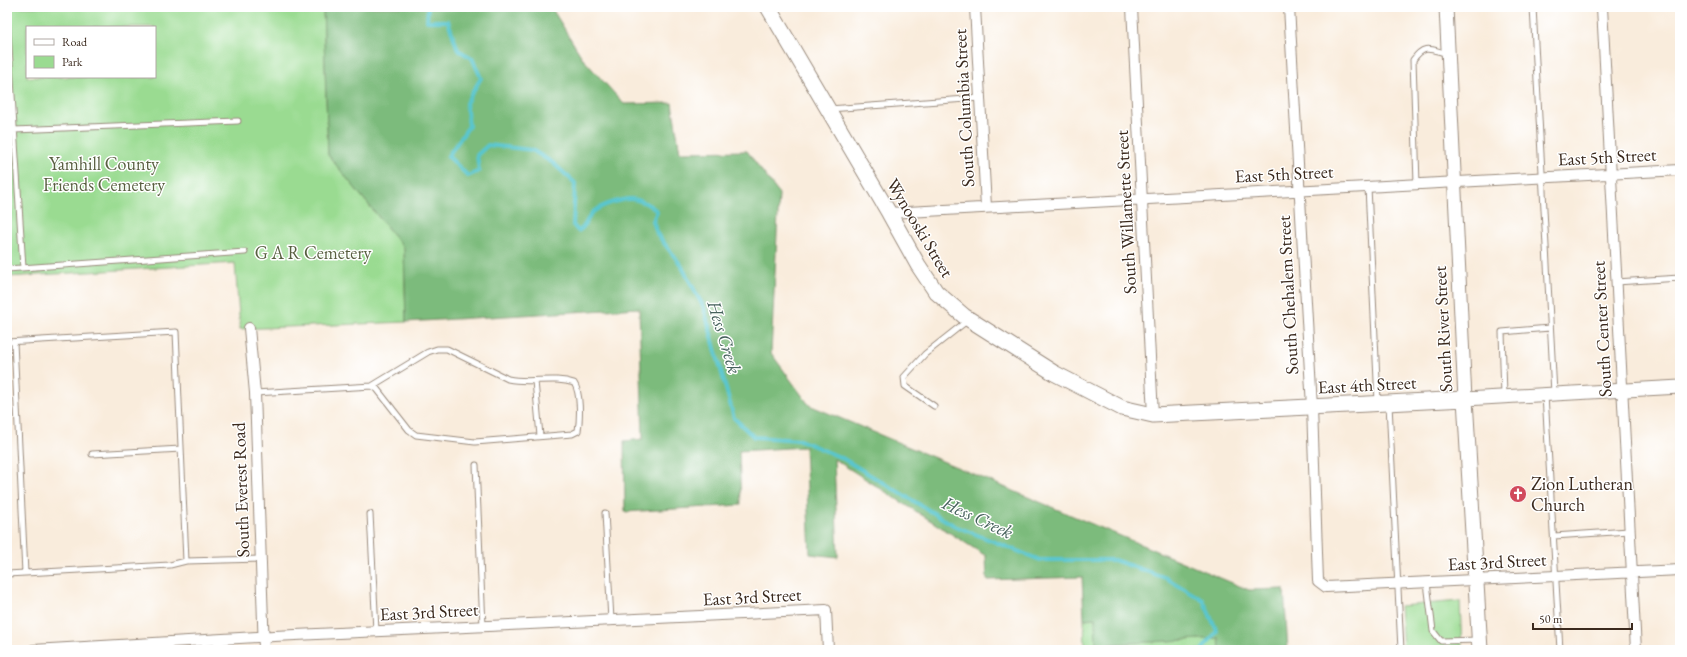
<svg xmlns="http://www.w3.org/2000/svg" width="1687" height="657" viewBox="0 0 1687 657" font-family="'EB Garamond',serif">
<style>
.green{fill:#9adb91;stroke:#6a8258;fill-rule:evenodd}
.forest{fill:#7bbb7b;stroke:#5b724c}
.lines{fill:none;stroke-linecap:round;stroke-linejoin:round}
.stream{stroke:#59c6cf;stroke-width:4}
.service-casing{stroke:#9a8b7d;stroke-width:7}
.minor-casing{stroke:#9a8b7d;stroke-width:12}
.tertiary-casing{stroke:#9a8b7d;stroke-width:15}
.secondary-casing{stroke:#9a8b7d;stroke-width:17}
.service{stroke:#fff;stroke-width:5}
.minor{stroke:#fff;stroke-width:10}
.tertiary{stroke:#fff;stroke-width:13}
.secondary{stroke:#fff;stroke-width:15}
.labels{text-anchor:middle;stroke-width:3;stroke-linejoin:round;paint-order:stroke}
.street-label{font-size:18px;fill:#3b2a1e;stroke:#fff}
.park-label{font-size:18px;fill:#585f40;stroke:#fff}
.poi-label{font-size:18px;fill:#3b2a1e;stroke:#fff;text-anchor:start}
.water-label{font-size:19px;font-style:italic;fill:#46615c;stroke:#fff}
</style>
<rect width="100%" height="100%" fill="#fff"/>
<filter id="ink" filterUnits="userSpaceOnUse"><feTurbulence type="fractalNoise" baseFrequency=".025" numOctaves="2"/><feDisplacementMap in="SourceGraphic" scale="8" xChannelSelector="R" yChannelSelector="G"/><feConvolveMatrix kernelMatrix="1 2 1 2 8 2 1 2 1" color-interpolation-filters="sRGB"/></filter>
<filter id="wash" filterUnits="userSpaceOnUse"><feTurbulence type="fractalNoise" baseFrequency=".012" numOctaves="4" result="noise"/><feDisplacementMap in="SourceGraphic" scale="16" xChannelSelector="R" yChannelSelector="G"/><feGaussianBlur stdDeviation="0.9" result="paint"/><feColorMatrix in="noise" values="0 0 0 0 0 0 0 0 0 0 0 0 0 0 0 0 0 1.4 0 .05"/><feComposite in="paint" operator="in"/></filter>
<g filter="url(#wash)">
<rect width="100%" height="100%" fill="#f9ecdc"/>
<path class="green" d="M7 7H323L328 155 404 248 406 322 240 329 235 263 7 277ZM27 27H155V77H27Z
M1460 601 1462 650H1403L1400 606Z
M1095 618 1096 645 1219 638 1220 650H1085L1084 619Z"/>
<path class="forest" d="M323 7H551L583 59 624 104 672 103 680 152 747 151 779 194 771 353 809 405 1249 590 1284 589 1288 650H1220L1219 638 1096 645 1095 618 1084 619 1082 577 987 580 986 556 834 459 838 557 810 554 805 447 739 451 741 505 625 512 624 441 643 439 639 308 406 322 404 248 328 155Z"/>
<g class="lines">
<path class="stream" d="M428 7 427 21H448L458 50 472 58 481 78 466 103 469 126 448 156 468 176 479 171 477 155 488 145 532 150 553 163 575 183 573 225 578 231C587 227 586 218 593 212 600 206 622 198 632 199 641 200 650 205 657 211L653 221 657 234 681 265 704 308 734 418 754 437 800 440 842 458 955 526 1040 560H1114L1166 578 1203 600 1217 631 1202 650"/>
</g>
</g>
<g filter="url(#ink)">
<g class="lines">
<g class="service-casing">
<path id="service" d="M1533 7 1554 393
M7 16 23 268
M829 109 980 98
M14 130 238 121
M1417 184 1413 60C1425 43 1431 50 1448 54
M1368 187 1378 402
M7 269 245 252
M1616 282 1680 278
M7 342 176 332 186 561
M14 342 25 573
M535 381 540 436
M255 393 372 386 377 389 409 430 416 435 475 442 572 434 578 431C580 419 581 393 574 383 553 376 530 384 508 379L447 349H437L428 352 372 386
M1545 395 1560 650
M1504 396 1502 332 1550 328
M1389 404 1401 650
M934 406 905 386 904 377 925 354 968 320
M92 454 181 449
M476 465 483 626
M605 513 611 620
M370 514 376 631
M1554 536 1629 531
M7 574 170 565 186 561 261 559
M1427 583 1433 631 1441 641 1479 640"/>
</g>
<g class="minor-casing">
<path id="minor" d="M975 7 986 207
M1132 7 1153 415
M1289 7 1312 407 1318 581 1326 587 1680 570
M1602 7 1636 650
M889 213 1680 170
M249 328 255 393 264 650
M33 650 274 636 826 610 828 650"/>
</g>
<g class="tertiary-casing">
<path id="tertiary" d="M1446 7 1465 399 1680 387"/>
</g>
<g class="secondary-casing">
<path id="secondary" d="M768 7 889 213 918 265 936 292 964 316 1054 373 1122 408 1153 415 1465 399 1480 650"/>
</g>
<use href="#service" class="service"/>
<use href="#minor" class="minor"/>
<use href="#tertiary" class="tertiary"/>
<use href="#secondary" class="secondary"/>
</g>
</g>
<defs>
<g id="church-disc" transform="scale(0.9)"><circle r="9.5" fill="#d1495b" stroke="#fff"/><path d="M-1.2-6h2.4v3.5h3.3v2.4h-3.3V6h-2.4V-.1h-3.3v-2.4h3.3Z" fill="#fff"/></g>
</defs>
<g fill-rule="evenodd">
<use href="#church-disc" x="1518" y="494"/>
</g>
<g class="labels">
<g class="street-label">
<text transform="translate(964 108) rotate(-93)" y="6">South Columbia Street</text>
<text transform="translate(1607 157) rotate(-3)" y="6">East 5th Street</text>
<text transform="translate(1284 174) rotate(-3)" y="6">East 5th Street</text>
<text transform="translate(1126 212) rotate(-93)" y="6">South Willamette Street</text>
<text transform="translate(920 228) rotate(59)" y="6">Wynooski Street</text>
<text transform="translate(1288 295) rotate(-93)" y="6">South Chehalem Street</text>
<text transform="translate(1443 329) rotate(-93)" y="6">South River Street</text>
<text transform="translate(1602 329) rotate(-93)" y="6">South Center Street</text>
<text transform="translate(1367 385) rotate(-3)" y="6">East 4th Street</text>
<text transform="translate(241 490) rotate(-92)" y="6">South Everest Road</text>
<text transform="translate(1497 562) rotate(-3)" y="6">East 3rd Street</text>
<text transform="translate(752 597) rotate(-3)" y="6">East 3rd Street</text>
<text transform="translate(429 612) rotate(-3)" y="6">East 3rd Street</text>
</g>
<g class="park-label">
<text x="104" y="170">Yamhill County<tspan x="104" dy="21">Friends Cemetery</tspan></text>
<text x="313" y="259">G A R Cemetery</text>
</g>
<g class="poi-label">
<text x="1531" y="490">Zion Lutheran<tspan x="1531" dy="21">Church</tspan></text>
</g>
<g class="water-label">
<text transform="translate(725 337) rotate(73)" y="7">Hess Creek</text>
<text transform="translate(978 517) rotate(25)" y="7">Hess Creek</text>
</g>
</g>
<rect width="1687" height="657" fill="none" stroke="#fff" stroke-width="24"/>
<rect x="26" y="26" width="130" height="52" fill="#ffffff" stroke="#b1aaa5"/>
<rect x="34" y="39" width="20" height="6" fill="#ffffff" stroke="#b1aaa5"/>
<text x="62" y="46" font-size="12" fill="#3b2a1e">Road</text>
<rect x="34" y="56" width="20" height="12" fill="#9adb91" stroke="#b1aaa5"/>
<text x="62" y="66" font-size="12" fill="#3b2a1e">Park</text>
<path d="M1533 623v6h99v-6" fill="none" stroke="#3b2a1e" stroke-width="2"/>
<text x="1539" y="623" font-size="12" fill="#3b2a1e" stroke="#ffffff" stroke-width="3" paint-order="stroke">50 m</text>
</svg>
